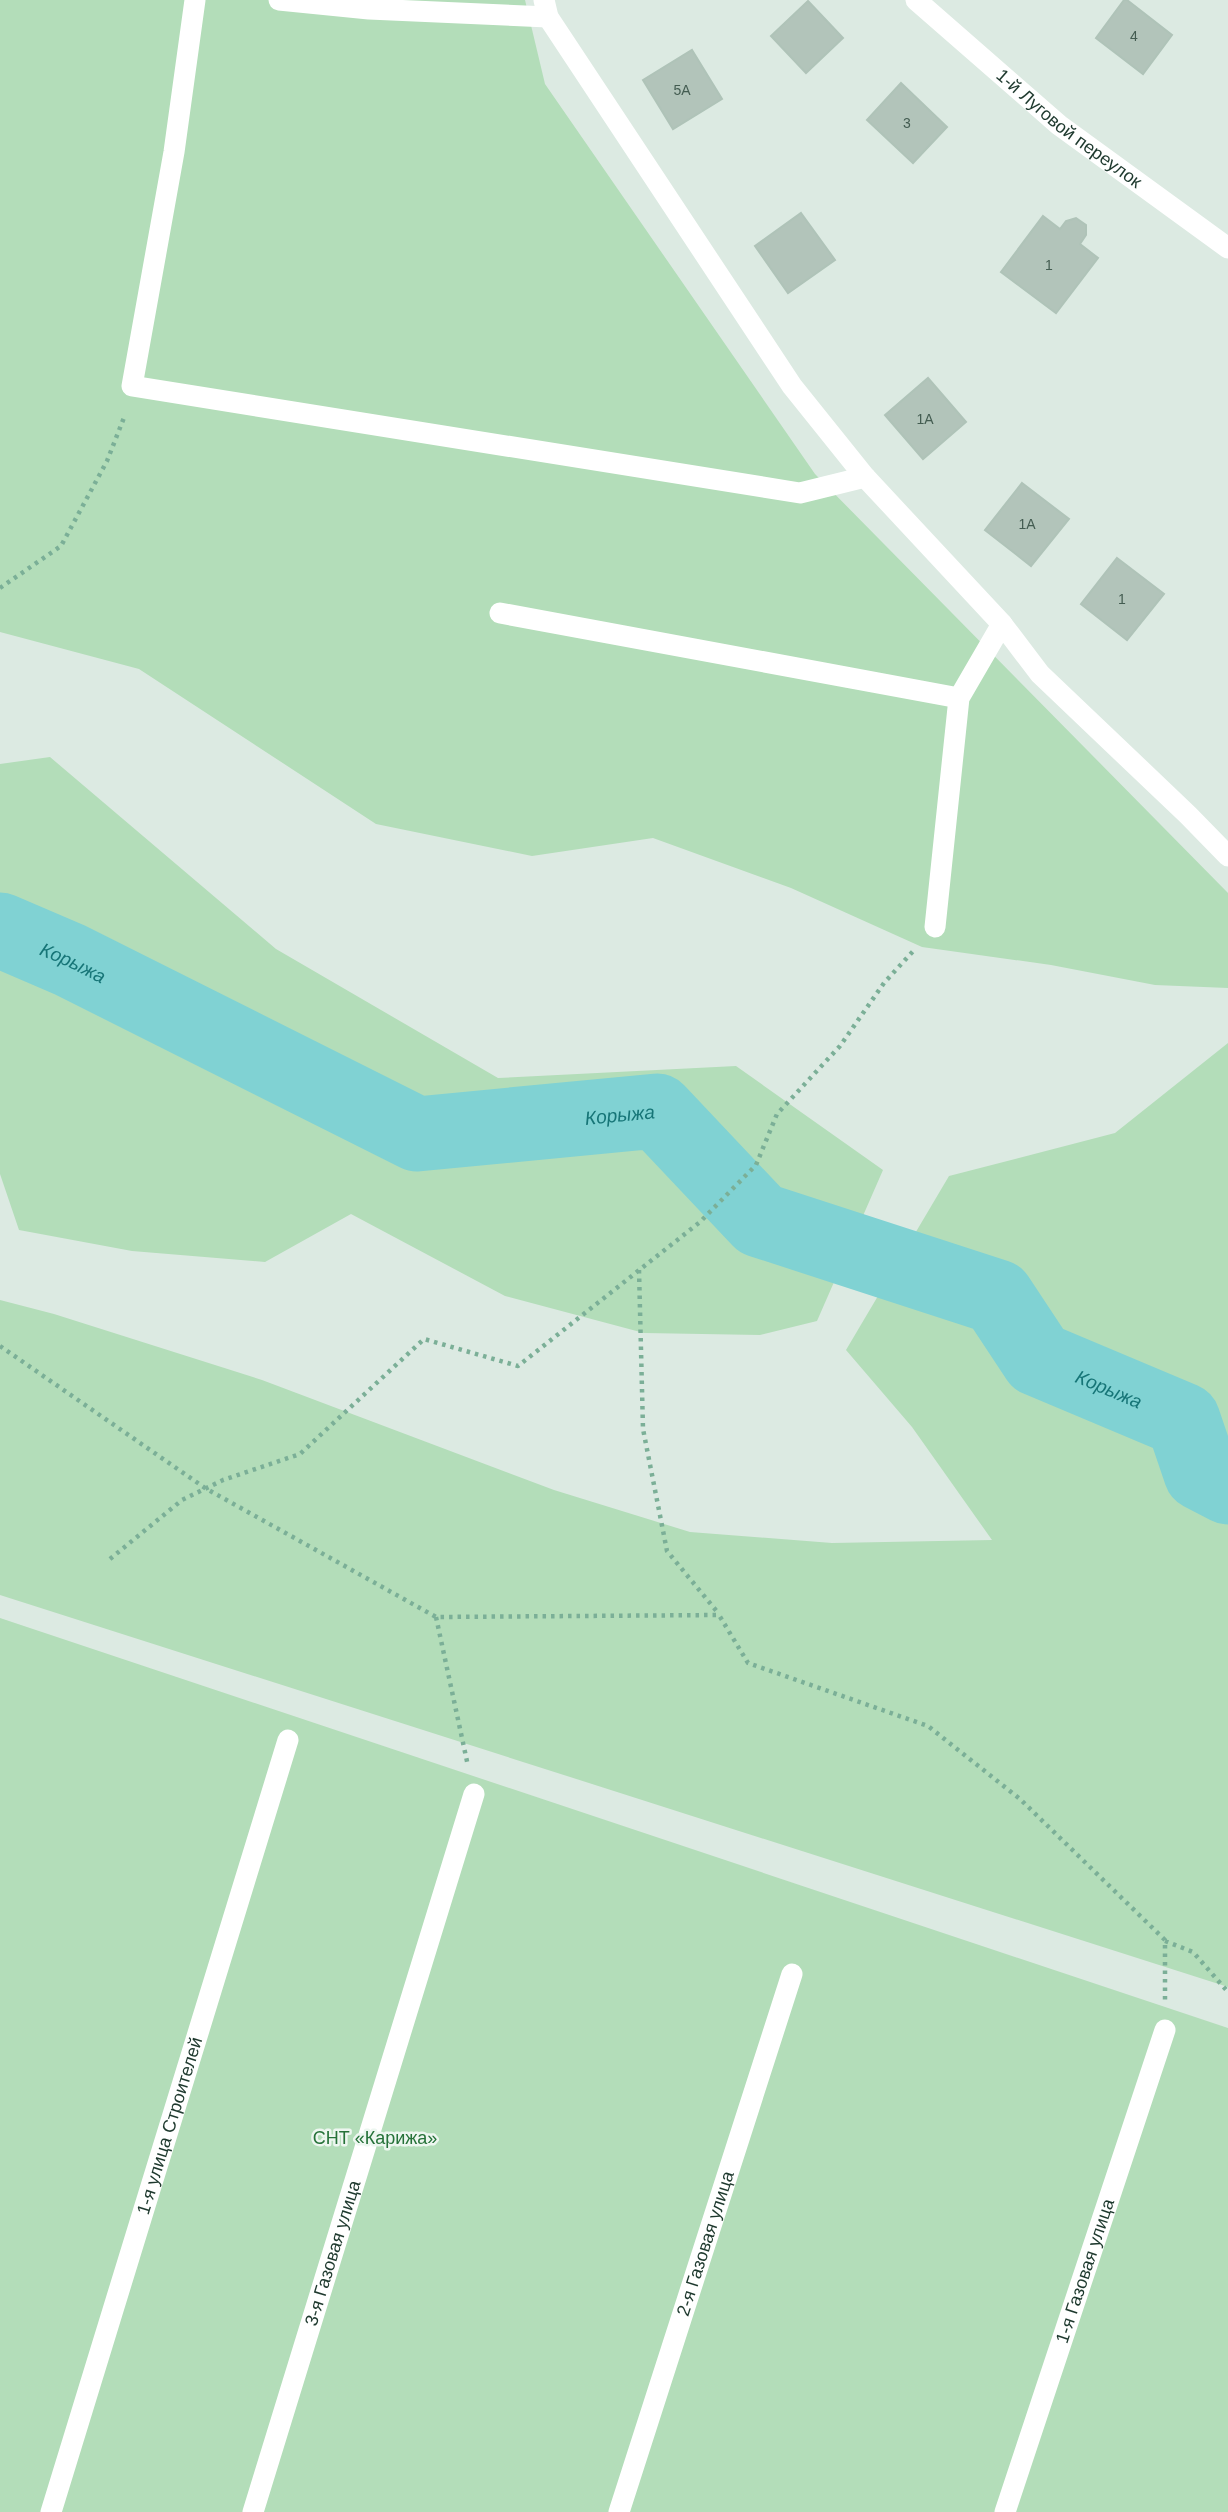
<svg xmlns="http://www.w3.org/2000/svg" width="1228" height="2512" viewBox="0 0 1228 2512" font-family="Helvetica,sans-serif">
<style>
.green{fill:#b3ddb9}
.lines{fill:none;stroke-linecap:round;stroke-linejoin:round}
.river{stroke:#80d2d3;stroke-width:75}
.building{fill:#b2c4ba;stroke:#afc3b8;stroke-width:2}
.path{stroke:#7baf97;stroke-width:4.5;stroke-dasharray:3.5 5;stroke-linecap:butt}
.service{stroke:#fff;stroke-width:21}
.minor{stroke:#fff;stroke-width:21}
.labels{text-anchor:middle;stroke-width:5;stroke-linejoin:round;paint-order:stroke}
.number-label{font-size:14px;fill:#435c51}
.street-label{font-size:18px;fill:#1e392e;stroke:#edf6f0}
.park-label{font-size:18px;fill:#267239;stroke:#edf6f0}
.water-label{font-size:19px;font-style:italic;fill:#167577;stroke:#edf6f0}
</style>
<rect width="100%" height="100%" fill="#dceae2"/>
<path class="green" d="M0 0H525L545 84 815 474 1228 893V988L1155 985 1051 965 922 947 791 888 653 838 532 856 376 824 139 669 0 632Z
M50 757 276 949 498 1078 736 1066 883 1170 817 1321 760 1335 644 1333 505 1296 351 1214 265 1262 132 1251 19 1230 0 1174V764Z
M1228 1043V1987L0 1595V1300L54 1314 262 1380 554 1490 690 1532 832 1543 992 1540 912 1427 846 1350 949 1176 1115 1133Z
M0 1618 1228 2028V2512H0Z"/>
<g class="lines">
<path class="river" id="s1" d="M0 930 70 960 417 1134 657 1111 760 1220 997 1297 1038 1359 1183 1420 1201 1473 1228 1487"/>
</g>
<path class="building" d="M1124 0H1127L1172 35 1143 74 1096 38Z
M808 1 843 38 806 73 771 36Z
M692 50 722 99 673 129 643 80Z
M901 83 947 127 913 163 867 120Z
M801 213 835 260 788 293 755 246Z
M1043 216 1060 229 1066 221 1076 218 1086 225V235L1080 244 1098 258 1056 313 1001 272Z
M928 378 966 422 923 459 885 415Z
M1022 483 1069 519 1031 566 985 530Z
M1117 558 1164 594 1127 640 1081 604Z"/>
<g class="lines">
<path class="path" d="M0 588 61 546 107 461 125 415
M639 1270 643 1429 667 1551 719 1614
M0 1346 205 1488 436 1617 719 1615 748 1663 928 1726 1020 1799 1165 1940V2000
M110 1559 182 1500 223 1480 300 1454 424 1339 518 1366 700 1222 756 1165 777 1114 840 1046 884 983 915 949
M436 1617 468 1766
M1165 1941 1193 1952 1228 1992"/>
<path class="service" d="M195 0 174 152 132 386 800 493 865 477
M279 0 369 9 548 17
M500 613 959 698 1002 624 1040 674 1188 815 1228 856
M935 927 959 698"/>
<g class="minor">
<path d="M544 0 548 17 792 386 865 477 1002 624"/>
<path id="s2" d="M916 0 1059 125 1228 248"/>
<path id="s3" d="M51 2512 288 1740"/>
<path id="s4" d="M253 2512 474 1794"/>
<path id="s5" d="M619 2512 792 1974"/>
<path id="s6" d="M1005 2512 1165 2030"/>
</g>
</g>
<g class="labels">
<g class="number-label">
<text x="1134" y="41">4</text>
<text x="682" y="95">5А</text>
<text x="907" y="128">3</text>
<text x="1049" y="270">1</text>
<text x="925" y="424">1А</text>
<text x="1027" y="529">1А</text>
<text x="1122" y="604">1</text>
</g>
<g class="street-label">
<text dy="6" stroke="none"><textPath href="#s2" startOffset="200">1-й Луговой переулок</textPath></text>
<text dy="6" stroke="none"><textPath href="#s3" startOffset="404">1-я улица Строителей</textPath></text>
<text dy="6" stroke="none"><textPath href="#s5" startOffset="282">2-я Газовая улица</textPath></text>
<text dy="6" stroke="none"><textPath href="#s4" startOffset="271">3-я Газовая улица</textPath></text>
<text dy="6" stroke="none"><textPath href="#s6" startOffset="254">1-я Газовая улица</textPath></text>
</g>
<g class="park-label">
<text x="375" y="2144">СНТ «Карижа»</text>
</g>
<g class="water-label">
<text dy="7" stroke="none"><textPath href="#s1" startOffset="80">Корыжа</textPath></text>
<text dy="7" stroke="none"><textPath href="#s1" startOffset="668">Корыжа</textPath></text>
<text dy="7" stroke="none"><textPath href="#s1" startOffset="1256">Корыжа</textPath></text>
</g>
</g>
</svg>
